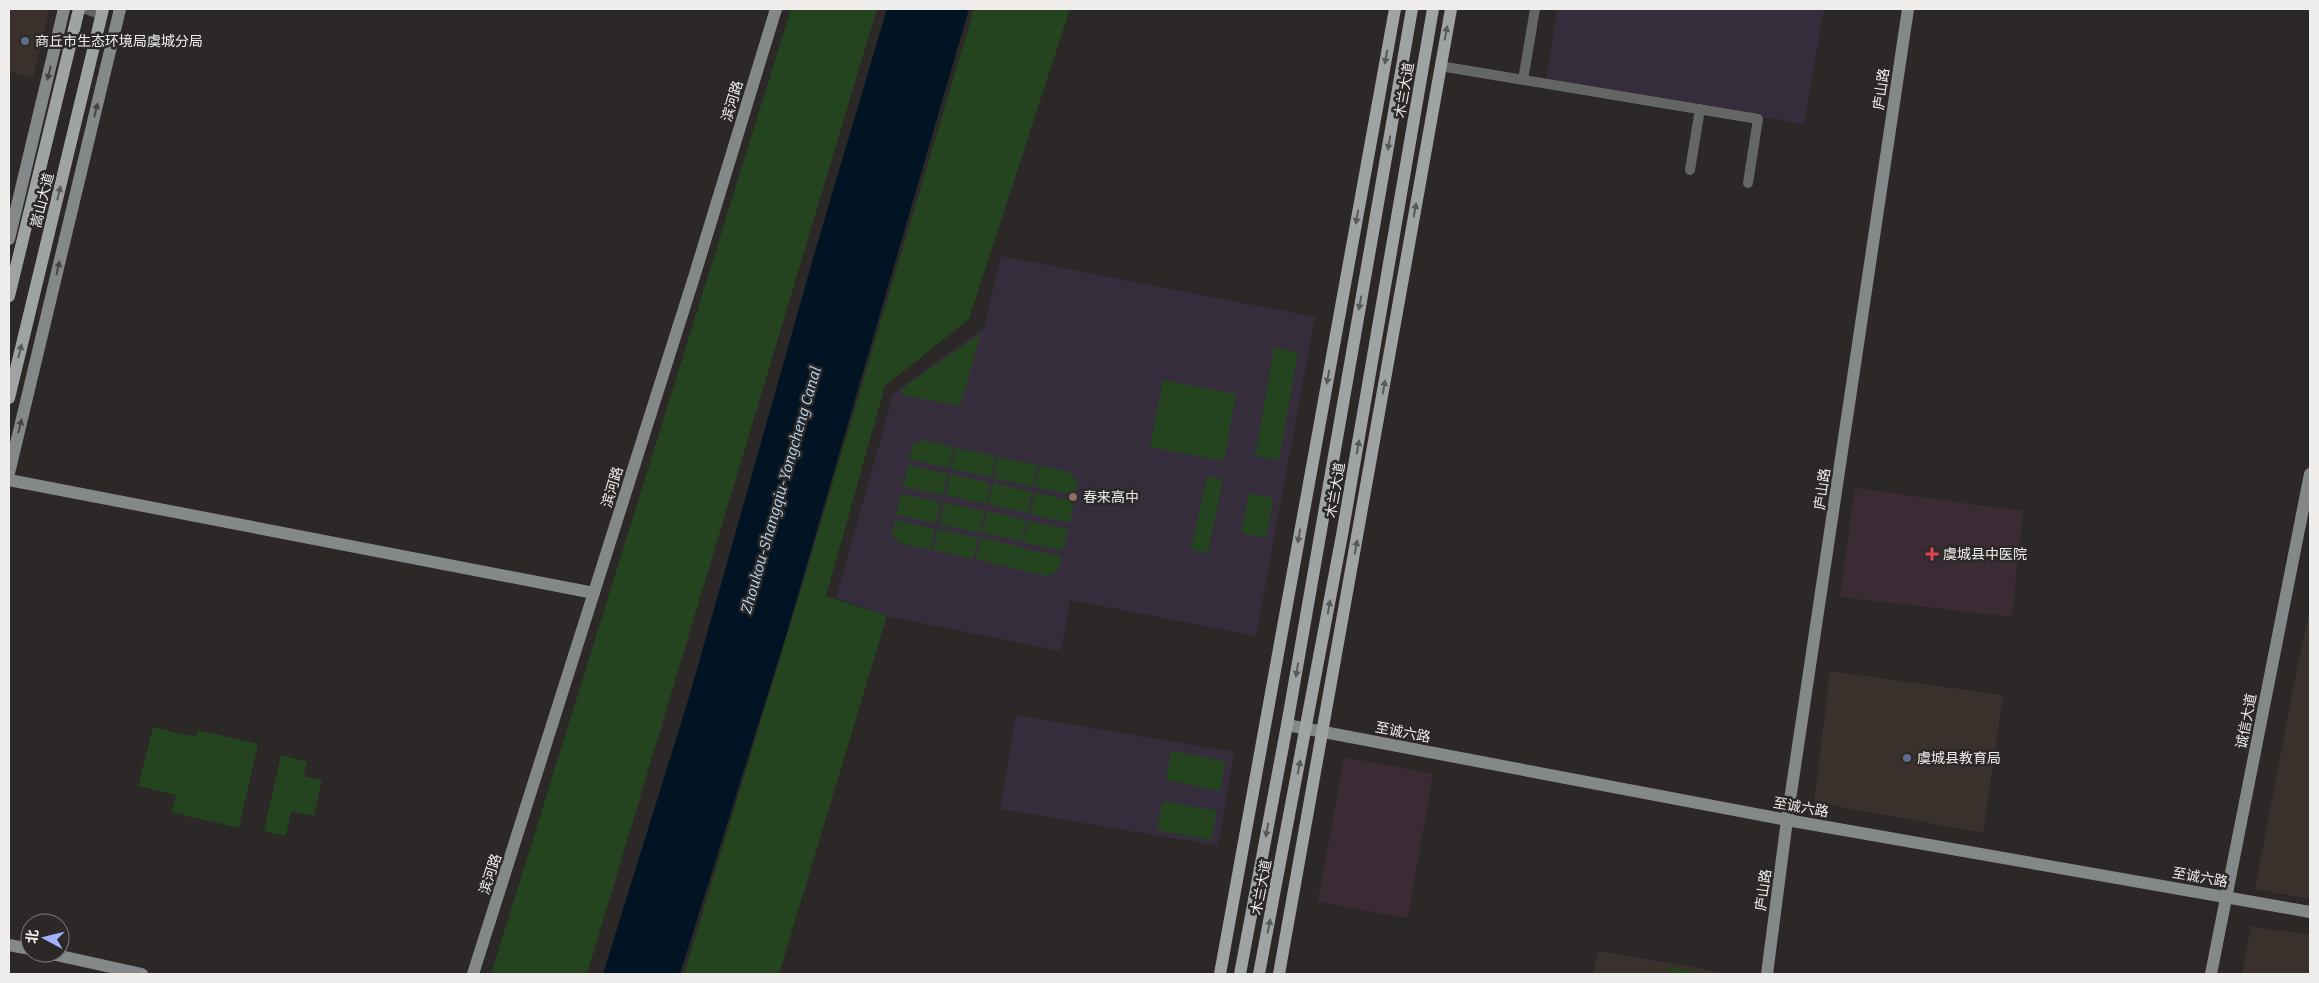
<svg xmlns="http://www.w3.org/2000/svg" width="2319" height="983" viewBox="0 0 2319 983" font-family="Bitter,'Noto Sans SC',serif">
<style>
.built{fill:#3a312d}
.education{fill:#352d3c}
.medical{fill:#3b2b35}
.green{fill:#24431f}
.water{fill:#001423}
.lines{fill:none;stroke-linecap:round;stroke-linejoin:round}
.street{stroke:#646666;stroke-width:10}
.secondary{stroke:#858889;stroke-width:12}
.primary{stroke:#9fa3a3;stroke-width:12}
.oneway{fill:#595959}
.oneway2{fill:#464544}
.service-dot{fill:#5c6f8a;stroke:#2b2827;stroke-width:2}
.education-dot{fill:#8d6e63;stroke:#2b2827;stroke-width:2}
.health-dot{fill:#e0444e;stroke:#2b2827;stroke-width:2}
.labels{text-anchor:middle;stroke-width:5;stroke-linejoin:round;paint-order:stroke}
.poi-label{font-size:14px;fill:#f0eeed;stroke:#2b2827;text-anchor:start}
.street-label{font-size:14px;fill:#f0eeed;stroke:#2b2827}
.water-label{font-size:15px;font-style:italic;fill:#b6d9f5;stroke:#2b2827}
</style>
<rect width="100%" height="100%" fill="#2b2827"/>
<path class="built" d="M9 9H41L49 11 33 78 9 71Z
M2310 611V899L2255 889 2298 663Z
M1830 671 2003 695 1983 833 1814 802Z
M2251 926 2310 935V974H2242Z
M1598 951 1732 974H1593Z"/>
<path class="education" d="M1557 9H1824L1804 124 1546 82Z
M1001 256 1315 317 1256 636 1070 600 1061 651 887 616 836 598 893 395 908 382 984 328Z
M1016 715 1234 752 1218 846 1000 809Z"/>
<path class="medical" d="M1855 488 2023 511 2012 617 1840 597Z
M1344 757 1433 774 1408 918 1318 902Z"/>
<path class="green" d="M791 9H877L587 974H491Z
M974 9H1070L969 319 885 386 826 596 887 616 779 974H684L801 589Z
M981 333 960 406 902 395V391L908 384Z
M1274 348 1298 352 1279 460 1255 456Z
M1163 380 1236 394 1224 461 1150 447Z
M924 440 954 447 949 468 909 459 913 444Z
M956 448 996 456 991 477 951 469Z
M998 457 1038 465 1033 487 994 478Z
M908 465 948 474 943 495 903 487Z
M1040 465 1068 472 1078 481 1075 495 1035 487Z
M950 474 990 483 986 504 946 495Z
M1207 476 1223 479 1208 553 1191 550Z
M993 483 1032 492 1028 513 988 504Z
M1035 493 1074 501 1070 523 1030 514Z
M1249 493 1274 498 1266 538 1241 533Z
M901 494 941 502 936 523 896 515Z
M944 503 984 511 980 533 940 524Z
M987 511 1026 520 1022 541 982 533Z
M895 520 935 529 930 550 900 543 892 535Z
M1028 521 1068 529 1063 551 1023 542Z
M938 529 978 538 973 559 933 550Z
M981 538 1021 547 1018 560 1021 548 1061 556 1058 570 1046 576 976 559Z
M153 727 196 737 198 730 258 744 239 828 172 812 176 795 138 786Z
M1171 751 1225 761 1220 791 1166 780Z
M281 755 307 762 304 776 322 780 314 816 291 811 286 836 264 831Z
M1163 801 1217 811 1211 840 1157 830Z
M1668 967 1708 974H1670Z"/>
<path class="water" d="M887 9H969L786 636 680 974H603L690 694 816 248Z"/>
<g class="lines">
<path class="street" d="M86 9 102 15
M1440 66 1758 119 1748 183
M1523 80 1535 9
M1690 170 1700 109"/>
<path class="secondary" d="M9 239 64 9
M9 473 120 9
M9 480 594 593
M1287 725 1787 820 2310 912
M9 945 30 949
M47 953 142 974
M473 974 695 274 776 9
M1767 974 1787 820 1908 9
M2211 974 2310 474"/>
<path class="primary" d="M9 296 79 9
M9 398 103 9
M1220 974 1395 9
M1240 974 1287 725 1412 9
M1259 974 1342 535 1433 9
M1279 974 1451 9"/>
</g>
<defs><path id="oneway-solid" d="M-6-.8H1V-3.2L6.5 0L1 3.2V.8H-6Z" transform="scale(1.25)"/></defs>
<g class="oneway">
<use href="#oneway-solid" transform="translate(1446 33) rotate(-80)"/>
<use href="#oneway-solid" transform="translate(1386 57) rotate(100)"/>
<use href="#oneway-solid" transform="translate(1389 143) rotate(100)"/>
<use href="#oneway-solid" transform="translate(59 193) rotate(-76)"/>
<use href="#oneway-solid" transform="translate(1415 210) rotate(-80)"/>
<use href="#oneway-solid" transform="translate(1357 217) rotate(100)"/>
<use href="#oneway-solid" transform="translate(1360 303) rotate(100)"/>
<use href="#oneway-solid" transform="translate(20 351) rotate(-76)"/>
<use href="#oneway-solid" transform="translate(1328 377) rotate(100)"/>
<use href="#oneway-solid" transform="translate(1384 387) rotate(-80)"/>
<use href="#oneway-solid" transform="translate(1358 447) rotate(-80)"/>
<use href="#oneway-solid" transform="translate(1299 536) rotate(100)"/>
<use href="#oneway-solid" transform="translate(1356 547) rotate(-80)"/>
<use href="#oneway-solid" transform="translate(1329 607) rotate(-80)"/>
<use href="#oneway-solid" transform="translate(1297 670) rotate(99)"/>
<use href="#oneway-solid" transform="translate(1299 767) rotate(-79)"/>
<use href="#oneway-solid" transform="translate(1267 830) rotate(101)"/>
<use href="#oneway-solid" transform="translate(1269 926) rotate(-79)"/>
</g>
<g class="oneway2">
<use href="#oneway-solid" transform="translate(49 73) rotate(104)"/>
<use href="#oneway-solid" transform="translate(96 110) rotate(-76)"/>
<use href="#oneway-solid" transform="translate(58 268) rotate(-77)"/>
<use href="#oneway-solid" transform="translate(20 426) rotate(-76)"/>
</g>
<g class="service-dot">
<circle cx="25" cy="41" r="5"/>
<circle cx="1907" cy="758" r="5"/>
</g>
<circle class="education-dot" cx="1073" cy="497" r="5"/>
<path class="health-dot" d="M1929.5 546.5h5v5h5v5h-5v5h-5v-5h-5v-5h5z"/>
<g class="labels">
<g class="poi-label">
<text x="35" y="46">商丘市生态环境局虞城分局</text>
<text x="1083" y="502">春来高中</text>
<text x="1943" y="559">虞城县中医院</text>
<text x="1917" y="763">虞城县教育局</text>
</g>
<g class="street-label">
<text transform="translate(1881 89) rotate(-82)" y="5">庐山路</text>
<text transform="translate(1404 90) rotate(-80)" y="5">木兰大道</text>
<text transform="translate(732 101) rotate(-73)" y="5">滨河路</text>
<text transform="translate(42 200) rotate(-76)" y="5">嵩山大道</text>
<text transform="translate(612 487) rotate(-73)" y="5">滨河路</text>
<text transform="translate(1822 489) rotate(-82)" y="5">庐山路</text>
<text transform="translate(1335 490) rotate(-80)" y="5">木兰大道</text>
<text transform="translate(2246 721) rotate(-79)" y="5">诚信大道</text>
<text transform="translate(1403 732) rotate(11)" y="5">至诚六路</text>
<text transform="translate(1801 807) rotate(10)" y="5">至诚六路</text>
<text transform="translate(490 874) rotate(-72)" y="5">滨河路</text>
<text transform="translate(2200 877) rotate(10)" y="5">至诚六路</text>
<text transform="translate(1261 887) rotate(-79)" y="5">木兰大道</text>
<text transform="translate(1763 890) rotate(-82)" y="5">庐山路</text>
</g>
<g class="water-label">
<text transform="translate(781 490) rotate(-74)" y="5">Zhoukou-Shangqiu-Yongcheng Canal</text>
</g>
</g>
<rect width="2319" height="983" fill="none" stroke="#f0eeed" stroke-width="20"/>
<g transform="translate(45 938) rotate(277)"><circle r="24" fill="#2b2827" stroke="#7a7776"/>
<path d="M0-4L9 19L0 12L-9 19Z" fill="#a1b3fd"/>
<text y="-8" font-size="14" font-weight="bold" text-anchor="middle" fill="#f0eeed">北</text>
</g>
</svg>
